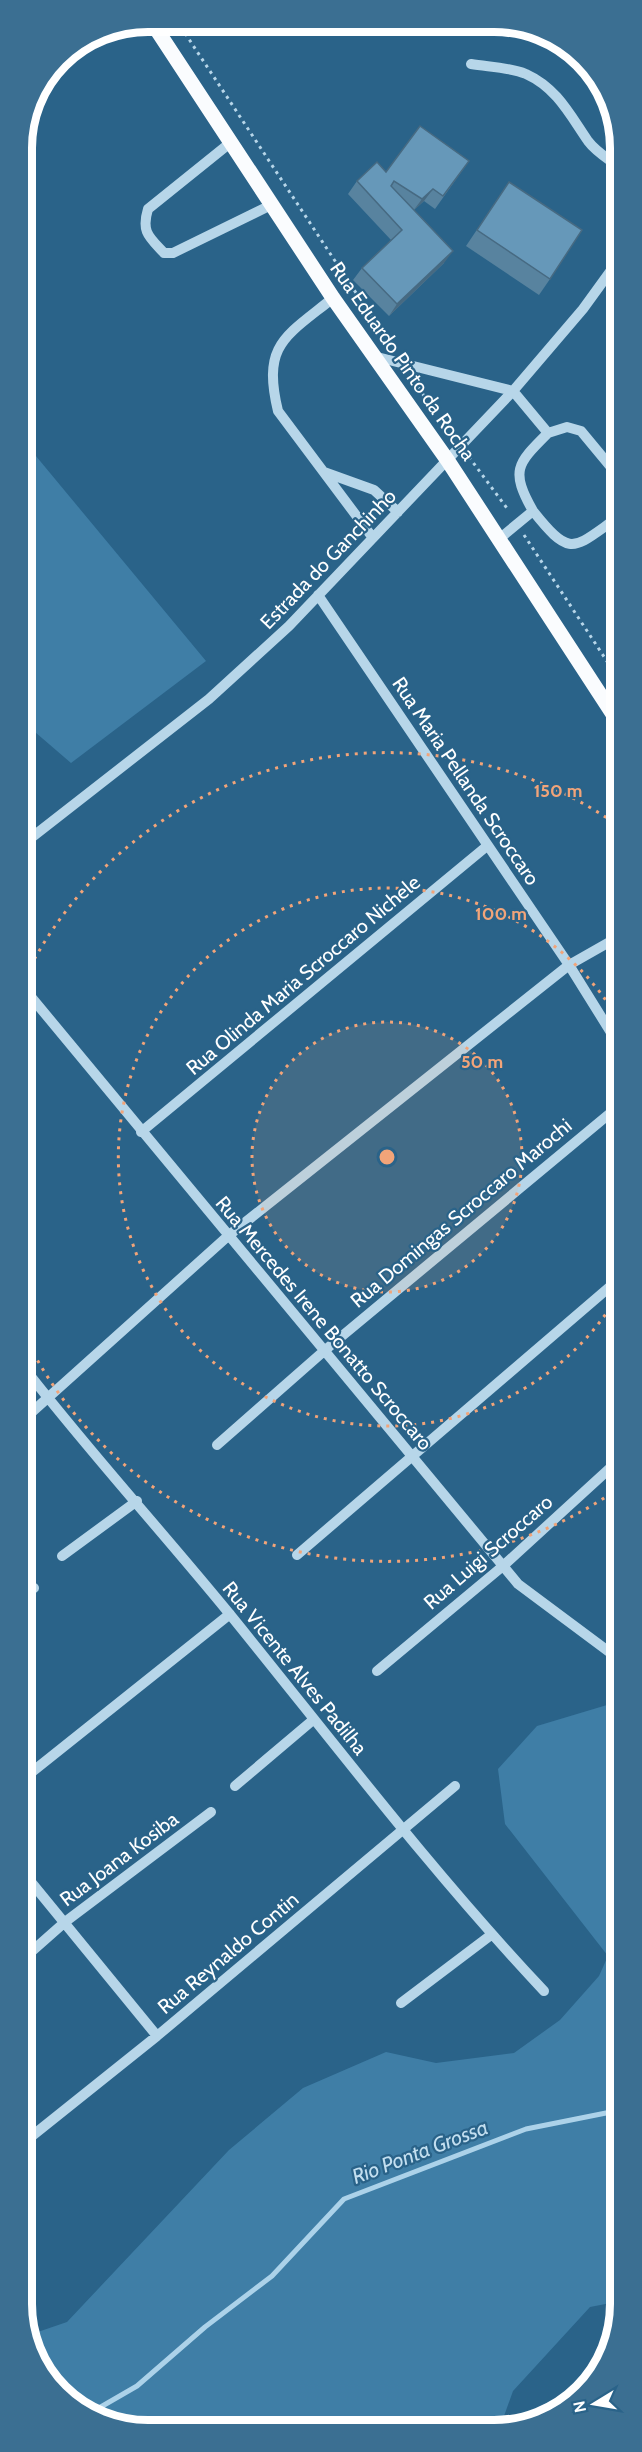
<svg xmlns="http://www.w3.org/2000/svg" width="642" height="2452" viewBox="0 0 642 2452" font-family="Cabin,sans-serif">
<style>
.green{fill:#3f7ea6}
.lines{fill:none;stroke-linecap:round;stroke-linejoin:round}
.stream{stroke:#acd2e9;stroke-width:5}
.path{stroke:#b7d6e9;stroke-width:3;stroke-dasharray:3 4.5;stroke-linecap:butt}
.minor{stroke:#b7d6e9;stroke-width:10}
.major{stroke:#fafcfe;stroke-width:15}
.wall{fill:#58839f}
.shaded-wall{fill:#476a82}
.building{fill:#6698b9;stroke:#476a82;stroke-width:1.5}
.ring{fill:none;stroke:#f2a479;stroke-width:3;stroke-dasharray:3 6}
.labels{text-anchor:middle;stroke-width:4.5;stroke-linejoin:round;paint-order:stroke}
.street-label{font-size:20px;fill:#fff;stroke:#2a6389}
.water-label{font-size:21px;font-style:italic;fill:#c3dff0;stroke:#2a6389}
.rim{fill:none;stroke:#fff;stroke-width:8}
.centre{fill:#f2a479;stroke:#2a6389;stroke-width:3}
.ring-label{font-size:18px;text-anchor:middle;font-weight:bold;fill:#f2a479;stroke:#2a6389;stroke-width:4.5;stroke-linejoin:round;paint-order:stroke}
</style>
<rect width="100%" height="100%" fill="#2a6389"/>
<path class="green" d="M21 438 206 661 71 763 21 720Z
M607 1705 621 1718V2301L590 2307 513 2391 499 2430 122 2429 58 2394 29 2335 67 2322 229 2150 303 2088 386 2052 436 2063 514 2053 560 2020 599 1976 608 1956 505 1824 498 1769 537 1726Z"/>
<g class="lines">
<path class="stream" d="M92 2412 137 2386 205 2327 272 2276 344 2199 526 2129 621 2110"/>
<path class="path" d="M177 21 391 346
M415 381 424 396
M469 457 509 511
M524 535 620 681"/>
<path class="minor" d="M471 64C489 67 509 67 526 74 557 88 570 115 588 141 596 152 610 160 620 168
M230 143 148 209C141 232 149 237 164 253H173L271 205
M333 298C285 337 262 344 278 411L373 538
M373 356 513 391 548 433C517 464 510 470 533 511L499 539
M548 433 567 427 581 431 620 478
M324 472 374 490 398 512
M533 511C572 560 573 548 620 516
M318 595 569 965 620 1047
M22 845 209 699 289 626 513 391 583 309 620 258
M22 986 518 1584 620 1660
M141 1132 487 846
M22 1365C87 1449 160 1529 228 1612 332 1740 431 1871 544 1991
M22 1421 228 1236 569 965 620 936
M217 1445 324 1351 620 1105
M297 1555 620 1278
M62 1556 137 1501
M22 1598 34 1588
M377 1671 503 1566 620 1459
M22 1780 230 1614
M235 1786 313 1720
M22 1871 157 2036
M22 1960 65 1922 211 1812
M401 2003 491 1935
M22 2144 157 2036 455 1786"/>
<path class="major" d="M151 21 333 298 448 461 620 725"/>
</g>
<path class="wall" d="M469 161 435 209 424 201 414 210 444 263 389 316 353 280 362 268 391 240 348 194 357 181 386 172Z
M509 182 550 279 539 295 466 246Z"/>
<path class="shaded-wall" d="M433 189 424 201 413 211 422 199Z
M453 251 444 263 389 316 397 304Z"/>
<path class="building" d="M420 126 469 161 443 196 433 189 422 199 394 181 391 186 453 251 397 304 362 268 402 230 357 181 377 162 386 172Z
M509 182 582 230 550 279 477 230Z"/>
<circle cx="387" cy="1157" r="135" fill="#f2a479" fill-opacity=".12"/>
<g class="ring">
<circle cx="387" cy="1157" r="135"/>
<path d="M620 1292A269 269 0 1 1 620 1022"/>
<path d="M619 1488A404 404 0 0 1 22 1331M22 983A404 404 0 0 1 619 826"/>
</g>
<g class="labels">
<g class="street-label">
<text transform="translate(403 361) rotate(55)" y="7">Rua Eduardo Pinto da Rocha</text>
<text transform="translate(328 559) rotate(-46)" y="7">Estrada do Ganchinho</text>
<text transform="translate(466 781) rotate(56)" y="7">Rua Maria Pellanda Scroccaro</text>
<text transform="translate(303 975) rotate(-40)" y="7">Rua Olinda Maria Scroccaro Nichele</text>
<text transform="translate(461 1213) rotate(-40)" y="7">Rua Domingas Scroccaro Marochi</text>
<text transform="translate(324 1323) rotate(50)" y="7">Rua Mercedes Irene Bonatto Scroccaro</text>
<text transform="translate(488 1552) rotate(-41)" y="7">Rua Luigi Scroccaro</text>
<text transform="translate(295 1668) rotate(51)" y="7">Rua Vicente Alves Padilha</text>
<text transform="translate(119 1859) rotate(-37)" y="7">Rua Joana Kosiba</text>
<text transform="translate(228 1953) rotate(-40)" y="7">Rua Reynaldo Contin</text>
</g>
<g class="water-label">
<text transform="translate(420 2152) rotate(-21)" y="7">Rio Ponta Grossa</text>
</g>
</g>
<path d="M0 0H642V2452H0ZM148 32H494A116 116 0 0 1 610 148V2304A116 116 0 0 1 494 2420H148A116 116 0 0 1 32 2304V148A116 116 0 0 1 148 32Z" fill="#3b6f92" fill-rule="evenodd"/>
<path class="rim" d="M148 32H494A116 116 0 0 1 610 148V2304A116 116 0 0 1 494 2420H148A116 116 0 0 1 32 2304V148A116 116 0 0 1 148 32Z"/>
<circle cx="387" cy="1157" r="9" class="centre"/>
<g class="ring-label">
<text x="558" y="797">150 m</text>
<text x="501" y="920">100 m</text>
<text x="482" y="1068">50 m</text>
</g>
<g transform="translate(594 2404) rotate(259)" stroke="#2a6389" stroke-width="4.5" paint-order="stroke">
<path d="M0-4.5L10 22L0 15L-10 22Z" fill="#ffffff"/>
<text y="-9" font-size="16" font-weight="bold" text-anchor="middle" fill="#ffffff">N</text>
</g>
</svg>
